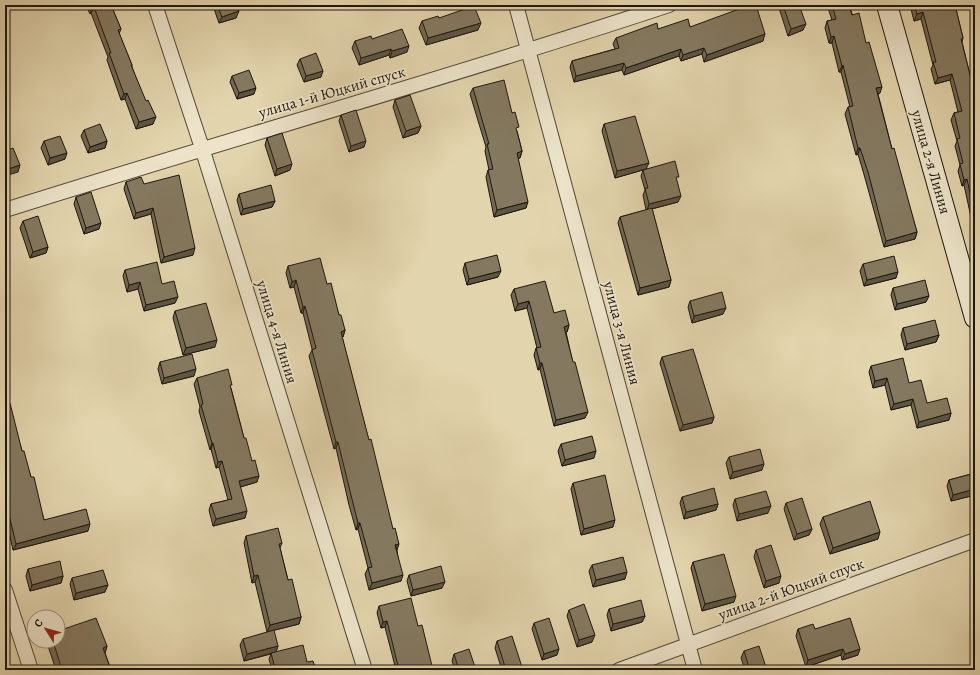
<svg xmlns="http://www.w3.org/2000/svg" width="980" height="675" viewBox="0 0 980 675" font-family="Alegreya,serif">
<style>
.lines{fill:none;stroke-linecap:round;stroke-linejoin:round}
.street-casing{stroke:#4f4636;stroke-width:16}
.secondary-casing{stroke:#1e170e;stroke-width:22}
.street{stroke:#ece3c9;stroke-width:14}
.secondary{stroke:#ece3c9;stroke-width:20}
.wall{fill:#726853;stroke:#1e170e}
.shaded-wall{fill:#5c5543;stroke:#1e170e}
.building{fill:#847960;stroke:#1e170e}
.labels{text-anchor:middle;stroke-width:3.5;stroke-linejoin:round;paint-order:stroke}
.street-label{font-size:15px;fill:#1e170e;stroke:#ece3c9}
</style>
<rect width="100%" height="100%" fill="#e2d4ac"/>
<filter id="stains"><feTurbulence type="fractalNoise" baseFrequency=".005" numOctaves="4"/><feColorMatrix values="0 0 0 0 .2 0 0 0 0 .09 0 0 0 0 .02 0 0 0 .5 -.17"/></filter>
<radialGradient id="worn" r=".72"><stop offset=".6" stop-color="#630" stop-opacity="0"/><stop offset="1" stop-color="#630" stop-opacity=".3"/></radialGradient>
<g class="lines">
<g class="street-casing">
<path id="street" d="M155 5 202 148 365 670
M516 5 695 670
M5 210C226 140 449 78 669 5
M5 590 31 670
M619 670 975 540"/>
</g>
<g class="secondary-casing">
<path id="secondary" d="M887 5 975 318"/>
</g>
<use href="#street" class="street"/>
<use href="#secondary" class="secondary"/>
</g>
<path class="wall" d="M86 5H111L121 29 119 34 132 65V67L153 124 136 129 125 99 121 100 107 60 108 57 91 13 90 14Z
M213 5H236V18L219 23 213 6Z
M778 5H799L803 30 788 36Z
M827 5H849L880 93 878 94 892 149 917 232 915 239 884 247 865 178 858 154 856 155 845 114 848 107H850L841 72H839L832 43H829L825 28 827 21 832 20Z
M910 5H970L956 9 963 38 962 42 971 79 975 78V230L974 231 964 185 962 186 958 171 960 165 955 146 957 141 951 120 954 113 958 112 950 80 935 84 931 69 933 65 921 19 914 21Z
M439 18 478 30 426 45 419 28 422 21Z
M690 27 763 41 704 62 702 54 681 61 679 56 624 75 622 70 574 82 570 67 572 61 615 49 613 44 616 38 658 29Z
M372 39 407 52 390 58 389 55 359 65 352 48 355 41Z
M300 59 321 77 304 82 297 65Z
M232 76 254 94 237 99 230 82Z
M473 88 517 131 522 151 520 158H518L526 208 494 217 486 177 488 170H489L485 151 486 147 470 94Z
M395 100 421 126 418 133 403 138 393 107Z
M341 115 364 147 349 152 339 121Z
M604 124 646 169 677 182 678 202 652 209 671 280 669 287 638 295 618 223 620 217 646 210 643 195 645 190 641 176 643 170 615 178 602 131Z
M84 130 107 141 105 148 88 153 81 136Z
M267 138 290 170 275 176 265 145Z
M44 141 65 159 48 165 41 148Z
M126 182 144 184 193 255 161 263 151 214 134 219 124 189Z
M239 194 275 201 272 207 241 215 237 200Z
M76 197 99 229 84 234 74 204Z
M23 221 48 247 46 253 30 258 20 228Z
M465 263 498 277 467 285 463 270Z
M863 264 896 278 864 286 860 271Z
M288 266 327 284 345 330 343 337H342L397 550 401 581 369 590 365 574 368 568 358 529 356 530 349 505 336 448 334 449 309 356 312 350V349L303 313H301L294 287 290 288 286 273Z
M125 270 162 284 175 303 144 311 138 289 127 292 123 276Z
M893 288 926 302 895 310 891 295Z
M514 289 554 313 569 325 567 332H566L585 418 554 426 540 369 538 370 534 355 536 348H537L527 308 515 311 511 295Z
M690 301 723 314 692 323 688 307Z
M175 311 215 347 183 355 173 318Z
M903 328 939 335 936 342 905 350 901 335Z
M662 357 714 417 712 423 680 431 660 363Z
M160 362 194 376 162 384 158 369Z
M871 366 909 383 927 403 951 413 949 420 917 428 911 405 891 410 885 385 873 388 869 372Z
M197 378 231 388 244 438 257 482 240 487 245 518 213 526 209 510 211 504 228 500 219 467 216 468 211 449 210 450 199 411 200 407 194 384Z
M5 393 22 451 31 477 44 520 88 531 13 550 5 515Z
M561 444 594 458 562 466 558 451Z
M729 457 762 470 730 479 726 463Z
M975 473V495L951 501 947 486 949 480Z
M573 483 613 527 581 535 571 489Z
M682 497 718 504 716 510 684 519 680 503Z
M735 499 768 513 737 521 733 505Z
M786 503 812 529 809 535 794 540 784 509Z
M823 517 878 539 830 554 820 524Z
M246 536 282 543 280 548 288 580 301 617 299 624 267 632 255 582 252 583 244 543Z
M756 550 779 583 764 588 754 557Z
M693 562 734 602 702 611 691 568Z
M592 565 625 579 593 587 589 571Z
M28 569 63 576 61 583 30 591 26 576Z
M409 575 442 588 411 596 407 581Z
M72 578 105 592 74 600 70 584Z
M379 606 418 626 433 670H396L385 627 381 628 377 613Z
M609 609 645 616 642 622 611 631 607 615Z
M569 610 592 642 577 647 567 616Z
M534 623 557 655 542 660 532 629Z
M798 629H815L858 655 842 660 841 655 806 667 796 636Z
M243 639 278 646 276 652 307 662 316 670H272L269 659 271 654 244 661 240 645Z
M48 641H58L107 646 105 653 111 670H56L47 643Z
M497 641 522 667 521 670H502L495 648Z
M744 651 767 670H745L741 658Z
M454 654 476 670H455L452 661Z"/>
<path class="shaded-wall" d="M954 5H970L952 10Z
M92 7H94L91 13 90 14Z
M239 11 236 18 219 23 222 17Z
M923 12 921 19 914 21 917 14Z
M481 23 478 30 426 45 428 38Z
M806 24 803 30 788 36 791 29Z
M765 34 763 41 704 62 707 55Z
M834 36 832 43H829L831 37Z
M409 46 407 52 390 58 392 51Z
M704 48 702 54 681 61 683 55Z
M391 49 389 55 359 65 361 58Z
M681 49 679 56 624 75 626 68Z
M624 63 622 70 574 82 576 76Z
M843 65 841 72H839L842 66Z
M323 71 321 77 304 82 306 76Z
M952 74 950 80 935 84 938 78Z
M882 87 880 93 874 95 876 88Z
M256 88 254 94 237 99 239 93Z
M127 93 125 99 121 100 124 94Z
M156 117 153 124 136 129 139 122Z
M421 126 418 133 403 138 406 131Z
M107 141 105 148 88 153 90 147Z
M366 141 364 147 349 152 351 146Z
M858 148H860L858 154 856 155Z
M522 151 520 158 515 159 517 153Z
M67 153 65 159 48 165 50 158Z
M649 163 646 169 615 178 617 171Z
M292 164 290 170 275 176 277 169Z
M20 165 18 172 5 176V170Z
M967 179 964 185 962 186 964 180Z
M681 196 678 202 647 210 649 204Z
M275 201 272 207 241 215 243 209Z
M528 202 526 208 494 217 497 210Z
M153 208 151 214 134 219 136 213Z
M101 223 99 229 84 234 86 228Z
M917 232 915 239 884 247 886 241Z
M48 247 46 253 30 258 33 252Z
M195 248 193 255 161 263 164 257Z
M501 271 498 277 467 285 469 279Z
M898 272 896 278 864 286 867 280Z
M296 280 294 287 290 288 292 282Z
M671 280 669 287 638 295 640 288Z
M140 282 138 289 127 292 129 285Z
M929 296 926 302 895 310 897 304Z
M178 297 175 303 144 311 146 305Z
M529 301 527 308 515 311 518 304Z
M305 306 303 313H301L303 307Z
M726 308 723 314 692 323 694 316Z
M569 325 567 332 562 333 564 327Z
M345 330 343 337 338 338 341 332Z
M939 335 936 342 905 350 907 344Z
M217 340 215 347 183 355 186 348Z
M540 363H542L540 369 538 370Z
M196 369 194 376 162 384 164 378Z
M887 378 885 385 873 388 875 381Z
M913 399 911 405 891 410 894 404Z
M588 412 585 418 554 426 556 420Z
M951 413 949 420 917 428 919 422Z
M714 417 712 423 680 431 683 425Z
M336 442H338L336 448 334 449Z
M212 443H213L211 449 210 450Z
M596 451 594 458 562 466 565 460Z
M222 461 219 467 216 468 218 462Z
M764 464 762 470 730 479 733 472Z
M259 476 257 482 237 488 239 481Z
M975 489V495L951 501 953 495Z
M718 504 716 510 684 519 686 512Z
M771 506 768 513 737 521 739 514Z
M247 511 245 518 213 526 216 519Z
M615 520 613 527 581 535 584 529Z
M358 523H360L358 529 356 530Z
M90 524 88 531 13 550 16 544Z
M812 529 809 535 794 540 797 534Z
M880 532 878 539 830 554 833 548Z
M399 544 397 550 395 545Z
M627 572 625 579 593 587 596 580Z
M258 575 255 582 252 583 254 576Z
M403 575 401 581 369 590 372 583Z
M63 576 61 583 30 591 32 585Z
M781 576 779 583 764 588 766 581Z
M445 582 442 588 411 596 413 590Z
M108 585 105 592 74 600 76 593Z
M736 596 734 602 702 611 705 604Z
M645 616 642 622 611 631 613 624Z
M301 617 299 624 267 632 270 625Z
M387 621 385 627 381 628 383 622Z
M595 635 592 642 577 647 579 640Z
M107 646 104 656 103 648Z
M278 646 276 652 244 661 247 654Z
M559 649 557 655 542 660 544 654Z
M843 649 841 655 806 667 808 660Z
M860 649 858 655 842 660 845 654Z
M281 667 280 670H275V668Z
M522 667 521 670H513Z"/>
<path class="building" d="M91 5H111L121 29 118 30 132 65H131L146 101 148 100 156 117 139 122 127 93 124 94 109 53H111L94 7H92Z
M217 5H236L239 11 222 17Z
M750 5H756L765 34 707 55 704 48 683 55 681 49 626 68 624 63 576 76 572 61 619 48 616 38 657 23 658 29 688 19 690 27Z
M783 5H799L806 24 791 29Z
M832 5H849L852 15 859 13 866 43 869 42 882 87 876 88 892 149 894 148 917 232 886 241 868 172 860 148H858L848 107 853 106 843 65 842 66 834 36 831 37 827 21 836 19Z
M914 5H955L963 38 961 39 971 79 975 78V217L967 179 964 180 960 164 963 163 957 139 960 138 954 113 962 111 952 74 938 78 933 62H936L923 12 917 14Z
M474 6 481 23 428 38 422 21 438 16 439 18Z
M402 29 409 46 392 51 391 49 361 58 355 41 371 36 372 39Z
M316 53 323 71 306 76 300 59Z
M249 70 256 88 239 93 232 76Z
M504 80 512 113 515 112 519 127 516 128 522 151 517 153 528 202 497 210 488 170 493 169 487 144H489L473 88Z
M410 95 421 126 406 131 395 100Z
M356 110 366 141 351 146 341 115Z
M635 116 649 163 617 171 604 124Z
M100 124 107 141 90 147 84 130Z
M282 133 292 164 277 169 267 138Z
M60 136 67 153 50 158 44 141Z
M13 148 20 165 5 170V151Z
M675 161 679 177H676L681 196 649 204 645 188H648L643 170Z
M179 175 195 248 164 257 153 208 136 213 126 182 141 177 144 184Z
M271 185 275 201 243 209 239 194Z
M91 192 101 223 86 228 76 197Z
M652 208 671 280 640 288 620 217Z
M38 216 48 247 33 252 23 221Z
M497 255 501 271 469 279 465 263Z
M894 256 898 272 867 280 863 264Z
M320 258 327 284 331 283 339 315H341L345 330 341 332 369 440 371 439 393 529 395 528 399 544 395 545 403 575 372 583 368 568 372 567 360 523H358L352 499 338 442H336L312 350 316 348 305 306 303 307 296 280 292 282 288 266Z
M157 262 162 284 174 281 178 297 146 305 140 282 129 285 125 270Z
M925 280 929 296 897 304 893 288Z
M545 281 554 313 565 310 569 325 564 327 573 362H575L588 412 556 420 542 363H540L536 348 541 347 529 301 518 304 514 289Z
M722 292 726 308 694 316 690 301Z
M206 303 217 340 186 348 175 311Z
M935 320 939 335 907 344 903 328Z
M693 349 714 417 683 425 662 357Z
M192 354 196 369 164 378 160 362Z
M903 358 909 383 921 380 927 403 947 398 951 413 919 422 913 399 894 404 887 378 875 381 871 366Z
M228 369 232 385H230L244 438H246L252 461 255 460 259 476 239 481 247 511 216 519 211 504 232 499 222 461 218 462 213 443H212L201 405 203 404 197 378Z
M5 393 8 403H10L22 451H24L31 477H34L44 520 86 509 90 524 16 544 5 498Z
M592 436 596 451 565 460 561 444Z
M760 449 764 464 733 472 729 457Z
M975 473V489L953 495 949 480Z
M605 475 615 520 584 529 573 483Z
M714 488 718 504 686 512 682 497Z
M766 491 771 506 739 514 735 499Z
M802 498 812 529 797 534 786 503Z
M870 501 880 532 833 548 823 517Z
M278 528 282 543 279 544 288 580 292 579 301 617 270 625 258 575 254 576 246 536Z
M771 545 781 576 766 581 756 550Z
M724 554 736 596 705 604 693 562Z
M623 557 627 572 596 580 592 565Z
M60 561 63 576 32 585 28 569Z
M441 566 445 582 413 590 409 575Z
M103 570 108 585 76 593 72 578Z
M411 598 418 626 422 625 433 670H399L387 621 383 622 379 606Z
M641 600 645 616 613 624 609 609Z
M584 604 595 635 579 640 569 610Z
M96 618 107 646 103 648 111 670H62L53 641H58V631Z
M549 618 559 649 544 654 534 623Z
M850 618 860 649 845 654 843 649 808 660 798 629 813 624 815 629Z
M274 630 278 646 247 654 243 639Z
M512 636 522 667 513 670H506L497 641Z
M303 645 307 662 313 661 316 670H282L281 667 275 668 271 653Z
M759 646 767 670H750L744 651Z
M469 649 476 670H459L454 654Z"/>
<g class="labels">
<g class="street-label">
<text transform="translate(332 92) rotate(-16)" y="5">улица 1-й Юцкий спуск</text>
<text transform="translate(931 162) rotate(74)" y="5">улица 2-я Линия</text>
<text transform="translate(277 332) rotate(73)" y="5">улица 4-я Линия</text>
<text transform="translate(622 333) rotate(75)" y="5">улица 3-я Линия</text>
<text transform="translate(791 589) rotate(-20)" y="5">улица 2-й Юцкий спуск</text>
</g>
</g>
<rect width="980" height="675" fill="none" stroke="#e2d4ac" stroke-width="20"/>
<rect x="6" y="6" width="968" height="663" fill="none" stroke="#1e170e" stroke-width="2"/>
<rect x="10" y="10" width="960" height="655" fill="none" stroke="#1e170e"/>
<g transform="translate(46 629) rotate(307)"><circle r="19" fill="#ece3c9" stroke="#9a917e"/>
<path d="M0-3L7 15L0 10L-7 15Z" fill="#8f2418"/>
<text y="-6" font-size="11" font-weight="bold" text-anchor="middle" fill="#1e170e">С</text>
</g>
<rect width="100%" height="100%" filter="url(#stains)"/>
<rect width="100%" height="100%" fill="url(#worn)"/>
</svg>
